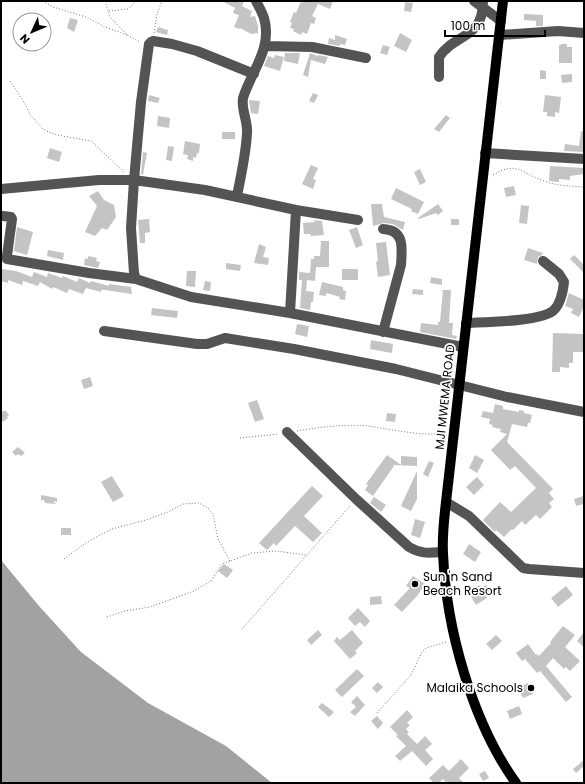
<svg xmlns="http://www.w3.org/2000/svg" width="585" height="784" viewBox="0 0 585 784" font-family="Poppins,sans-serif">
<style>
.water{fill:#a2a2a2}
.building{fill:#c4c4c4}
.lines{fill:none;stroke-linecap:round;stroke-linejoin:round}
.path{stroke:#767676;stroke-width:1;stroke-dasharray:1 2;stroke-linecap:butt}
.minor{stroke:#545454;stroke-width:10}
.major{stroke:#000;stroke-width:10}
.poi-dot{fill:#000;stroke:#fff;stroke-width:1.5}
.labels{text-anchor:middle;stroke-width:3.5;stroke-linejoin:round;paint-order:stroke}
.street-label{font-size:12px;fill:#000;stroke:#fff}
.poi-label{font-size:12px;fill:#000;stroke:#fff;text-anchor:start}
</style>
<rect width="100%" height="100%" fill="#fff"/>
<path class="water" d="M1 560 39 606 81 652 148 703 226 746 272 783H1Z"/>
<path class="building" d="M222 1H244L242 6 252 11 250 17 255 16 258 26V33L251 34 240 28 239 29 234 27 239 15 233 13 235 8Z
M301 1H333L330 9 318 4 312 16 316 18 314 24 311 23 307 34 302 32 301 35 293 31 294 29 290 28 292 23 290 22 294 12 296 13Z
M405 2 413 3 411 12 404 11Z
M524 14 543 15V26H536V21L524 20Z
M70 18 78 20 74 32 67 28Z
M158 27 168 30 167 35 156 32Z
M400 33 412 40 406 52 394 46Z
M335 35 347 39 345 45 340 44V46L328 44 329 38 335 40Z
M561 44H567V47H572V63H559V45H561Z
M383 45 390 47 387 55 380 53Z
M285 53H300L298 64 284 61Z
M310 53 318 56 319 55 328 57 325 64 311 60 308 77 303 75Z
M275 55 284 57 280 71 264 66 268 56 274 58Z
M540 70 546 71V79H540Z
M572 74V82L562 83 561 75Z
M313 93 318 95 314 103 309 101Z
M149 95 160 98 158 103 148 101Z
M545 95 561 97 559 113 555 112V117L547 116V112H543Z
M249 100 260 101 258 114 251 113Z
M446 115 450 118 439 132 434 129Z
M158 116 170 118 169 128 157 126Z
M581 131 584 132V152L564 151 565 144 579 146Z
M222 132H235V139H222Z
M185 141 200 144 199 153H197L196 158 193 157V161L187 159 188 155 183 154Z
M168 146 174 147 172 161 166 160Z
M50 148 62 152 59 162 47 158Z
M143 152 147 153 143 175 141 174Z
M311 165 318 168 313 179 316 180 313 189 302 184Z
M550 166 584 168V174L570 176V180L559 179V182L549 181Z
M420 169 426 182 420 185 414 172Z
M514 186 516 195 506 197 504 188Z
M396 188 424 202 418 214 411 211 412 209 391 199Z
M98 191 104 200 114 205 116 217 107 230 102 228 95 236 85 232 97 206 89 196Z
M371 204H382L384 217 405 222 403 230 393 224 384 223 373 226Z
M438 204 443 211 438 215 436 213 419 219 418 218Z
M521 205 529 206 527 224 519 223Z
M149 219 150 232 145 233V243H140L138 220Z
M451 219H459V225H451Z
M314 220 322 221 324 235 311 236 310 234H304L303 223 315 222Z
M17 227 33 232 27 255 14 251Z
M357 227 363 245 356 248 349 230Z
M321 241H329V267H316L315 281 307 280 306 291 314 292 313 302H311L310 310 300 308 302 280H299V272L310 273 311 259H314V256H320Z
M386 242 390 275 378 277 376 262 378 261 376 243Z
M259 244 266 247 263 257 269 258 268 265 254 263Z
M528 248 543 253 542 255 538 257 537 264 524 260Z
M48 250 64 253 63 260 47 256Z
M574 255 584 265V273L570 259Z
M88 256 97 258 96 261 100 262 98 268 84 265 85 258 88 259Z
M226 263 241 265 240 271 226 269Z
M1 269 16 271 32 277 34 272 47 277 48 273 62 278 63 276 77 282 79 278 90 283 91 281 109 286V284L131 287 132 294 105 290H101V292L86 288 83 294 69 289 67 293 53 287 52 289 40 282 38 286 23 281 22 285 8 280V283L1 281Z
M342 269H358V280H342Z
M187 271H196L195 287 186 286Z
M431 277 442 279V285L430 283Z
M205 281 211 282 210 291 203 290Z
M322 282 343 287V290L346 291 345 300 339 299 340 297 337 296 326 293V296L319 295Z
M413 289 423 290V295L412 294Z
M443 290H451L449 323H453L452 335 457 336 456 339 420 332 421 323 438 325V322H440Z
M569 293 584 300V306L579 317 571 313 573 309 565 306Z
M152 308 178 311 177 318 151 315Z
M297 324 309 326 307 337 295 334Z
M553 333 584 334V352H573V363H569V368L560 367V372H552Z
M371 340 393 344 392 353 370 349Z
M90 377 93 386 84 389 81 380Z
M257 400 264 419 255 422 248 403Z
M495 404 503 406V409L519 412V410L524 411V413L532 415 530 423H528L527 427 512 424 507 442 553 489 549 493 554 499 549 503 552 507 540 519 536 515 525 525 522 521 513 530 512 529 504 537 496 530 495 532 483 520 500 502 511 512 536 488 515 466 510 470 491 450 507 434 500 432 501 429 492 427 493 425 489 424 490 419 481 417 483 411 493 413Z
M1 409 3 412 5 410 9 415 7 417 8 418 3 422 2 420 1 421Z
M387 413 396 414 395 422 386 421Z
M18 447 25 453 21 456 18 454 16 456 12 452Z
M387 455 401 465V456L417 457V466L393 465 394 466 373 496 365 490 368 485 366 484Z
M475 455 484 460 477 473 469 468Z
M429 461 434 463 428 477 423 474Z
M417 471V499L411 511 401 506Z
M112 476 124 496 113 502 101 482Z
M477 477 484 485 474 495 466 487Z
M312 486 323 496 304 516 322 533 313 542 295 526 276 546 274 543 267 550 259 543Z
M41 495 57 498V502L53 501 56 504 45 503 44 500H41Z
M584 496V504L576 506 574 499Z
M374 497 386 505 381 512 370 503Z
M415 519 425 522 420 538 411 535Z
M61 528H71V535H61Z
M469 544 481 552 475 562 463 554Z
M224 564 233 570 227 578 218 571Z
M413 576 425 584 417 596 402 612 394 605 410 588 406 586Z
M480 585 481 588 486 585 491 592 486 595 487 598 476 605 467 590 472 587 473 589Z
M566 586 573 595 558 607 551 598Z
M381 596 382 604 370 605V597Z
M358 608 370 621 365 627 360 622 355 626 348 618Z
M563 626 575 635 565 647 580 661 570 671 566 667 564 669 553 658 546 666 572 697 566 702 540 671 537 673 525 659 522 661 516 653 528 644 536 655 537 654 539 656 551 643 550 642Z
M318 630 322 635 311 645 307 640Z
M352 630 363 643 355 651 357 653 350 659 334 641 337 637 340 640Z
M584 632V647L577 641Z
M496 635 502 641 492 650 486 644Z
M357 669 364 676 342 697 335 690Z
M378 682 383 687 377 693 372 688Z
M528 683 533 694 523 698 518 688Z
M357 696 365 705 355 716 350 712 356 707 351 702Z
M322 703 334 712 329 717 318 707Z
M519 706 522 714 510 719 507 711Z
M407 710 413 717 407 723 410 725 406 729 409 732 407 734 417 744 425 736 432 744 425 750 433 759 426 766 412 751 400 761 395 756 406 746 396 736 398 735 390 727Z
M377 716 383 723 378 729 371 721Z
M461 759 469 768 459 778 464 783H446L443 779 439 783H434L429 778 443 765 449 771Z
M584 760V766L576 773 573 769Z
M485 771 489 778 483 781 479 774Z"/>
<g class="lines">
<path class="path" d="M43 1 53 7 86 17 105 27 127 35
M105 1 110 17 127 35 140 42
M109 11 128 9 136 1
M154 33 157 14 162 1
M10 81 24 102 31 116 43 129 49 132 57 135 91 141 124 172
M493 175C518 160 522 174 544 181 557 186 571 186 584 187
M297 431C320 427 345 424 368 426 389 429 425 437 445 433
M240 438 278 434
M64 559 87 542 112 529 146 520 168 512 183 504 199 503 208 508 213 514 218 539 230 561
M107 617 125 611 150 607 194 591 211 581 222 564 252 553 276 551 306 555
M242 629 350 506
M377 713 411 675 422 652 426 648 446 642"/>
<path class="minor" d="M474 1 501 21
M499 35 558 31 584 33
M265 46 312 47 366 58
M254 74 197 51 172 44 153 41 151 42 149 44 141 102 134 180 131 228 134 273 136 279 191 297 290 313 463 347
M439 77V57C456 32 483 40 483 1
M485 153 584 159
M1 189 99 180H134L205 190 296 210 358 220
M237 196C241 175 246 154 247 133 248 121 241 110 243 98 251 72 273 48 264 18 262 12 259 7 256 1
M3 216 11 217 12 219 7 256V259L89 273 136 279
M290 313 296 210
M466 323C485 322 542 322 554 310 561 303 563 291 564 282L559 274 543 261
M104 331 197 344H207L225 338 294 349 396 369 507 397 584 412
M383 332 401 265C402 248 405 230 383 229
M287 432 356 499 409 547C421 554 428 553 442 552
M446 502 469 516 523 568 529 569 584 573"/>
<path class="major" d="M503 1 446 502C444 519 442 536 443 553 446 628 472 722 516 783"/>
</g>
<g class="poi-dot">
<circle cx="415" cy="584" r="4"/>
<circle cx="531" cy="688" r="4"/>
</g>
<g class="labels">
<g class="street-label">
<text transform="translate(445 397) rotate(-84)" y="4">MJI MWEMA ROAD</text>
</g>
<g class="poi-label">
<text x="423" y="581">Sun 'n Sand<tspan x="423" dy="14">Beach Resort</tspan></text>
<text x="523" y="692" text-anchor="end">Malaika Schools</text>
</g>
</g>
<rect width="585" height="784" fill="none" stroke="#000000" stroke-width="4"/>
<g transform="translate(32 32) rotate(226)"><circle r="19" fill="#ffffff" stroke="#999999"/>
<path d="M0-3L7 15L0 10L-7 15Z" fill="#000000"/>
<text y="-6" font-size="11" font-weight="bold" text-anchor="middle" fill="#000000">N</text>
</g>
<path d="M445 30v6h100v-6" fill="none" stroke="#000000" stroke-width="2"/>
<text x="451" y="30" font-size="12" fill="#000000" stroke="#ffffff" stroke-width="3" paint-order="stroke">100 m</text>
</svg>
